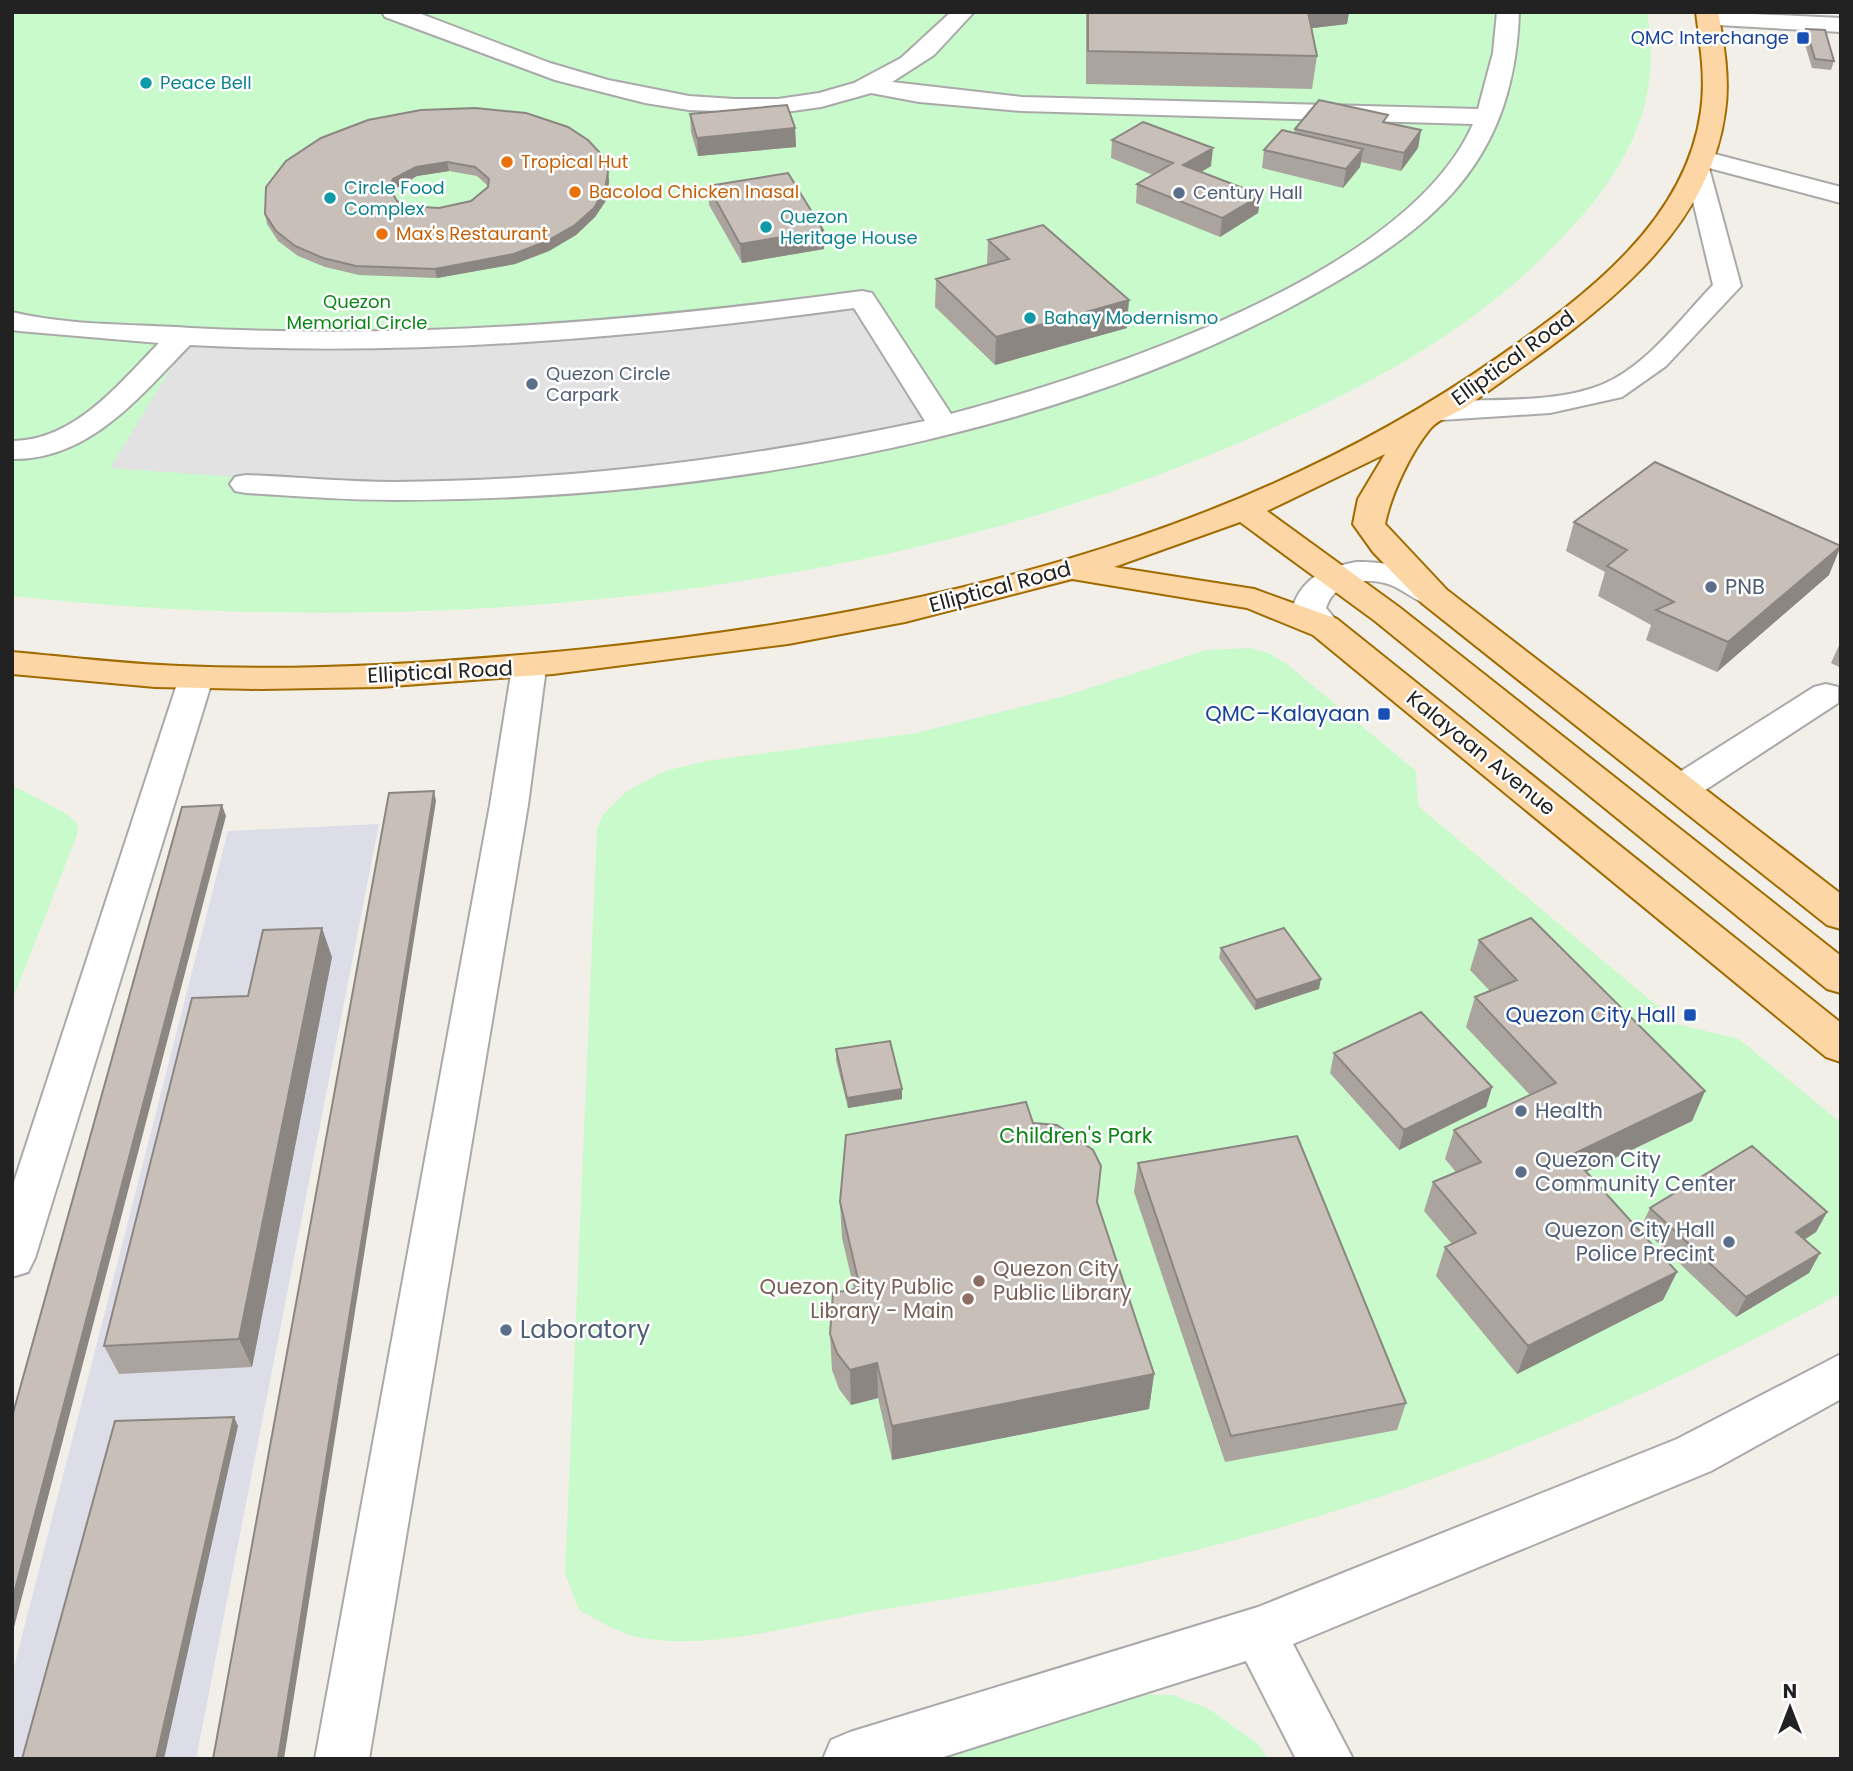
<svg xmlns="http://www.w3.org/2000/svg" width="1853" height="1771" viewBox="0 0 1853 1771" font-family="Poppins,sans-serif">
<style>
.park{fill:#c8facc}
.parking{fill:#e2e2e2}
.plaza{fill:#dddde8}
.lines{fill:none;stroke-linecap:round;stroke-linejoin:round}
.minor-casing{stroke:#a9a9a9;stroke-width:4}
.major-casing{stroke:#a06b00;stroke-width:4}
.minor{fill:#fff;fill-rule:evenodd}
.major{fill:#fcd6a4;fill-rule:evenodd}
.wall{fill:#aba49e;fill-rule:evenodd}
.shaded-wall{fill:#8b8681}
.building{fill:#c7bfb8;stroke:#8b8681;stroke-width:2;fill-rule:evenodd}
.transit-dot{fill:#1a4fb4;stroke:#fff;stroke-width:2.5}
.culture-dot{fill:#0f9aa8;stroke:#fff;stroke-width:2.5}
.food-dot{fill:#e8710a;stroke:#fff;stroke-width:2.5}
.service-dot{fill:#5c6f8a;stroke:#fff;stroke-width:2.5}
.education-dot{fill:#8d6e63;stroke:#fff;stroke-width:2.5}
.labels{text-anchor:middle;stroke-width:5;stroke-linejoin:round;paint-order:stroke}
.far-transit-label{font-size:18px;fill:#164399;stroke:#fff;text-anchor:end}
.far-culture-label{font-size:18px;fill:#0d838f;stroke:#fff;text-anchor:start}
.far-food-label{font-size:18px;fill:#c56008;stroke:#fff;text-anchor:start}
.far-service-label{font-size:18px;fill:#4e5e75;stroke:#fff;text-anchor:start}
.far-park-label{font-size:18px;fill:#0c8416;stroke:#fff}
.street-label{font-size:21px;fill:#222;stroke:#fff}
.service-label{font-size:21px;fill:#4e5e75;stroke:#fff;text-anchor:start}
.transit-label{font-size:21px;fill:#164399;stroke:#fff;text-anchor:end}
.park-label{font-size:21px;fill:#0c8416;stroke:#fff}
.education-label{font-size:21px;fill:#785e54;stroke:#fff;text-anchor:start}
.near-service-label{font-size:24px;fill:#4e5e75;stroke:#fff;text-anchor:start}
</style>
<rect width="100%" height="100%" fill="#f2efe9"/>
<path class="park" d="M12 12H1647C1666 119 1612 190 1540 260 1456 341 1356 392 1250 438 875 601 417 640 12 596Z
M1250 648 1269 653 1288 665 1416 771 1418 806 1680 1025 1739 1039 1841 1123V1293C1626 1412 1411 1498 1172 1556 1077 1579 980 1594 884 1609 810 1621 706 1654 633 1636 614 1631 596 1619 579 1610L565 1573 597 829 603 815 627 791 665 771 706 761 916 733 1065 696 1206 650Z
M12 785 65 813 78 824 77 835 12 1001Z
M1138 1695H1173L1209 1709 1258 1744 1268 1759H929Z"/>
<path class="parking" d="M856 308 926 420 783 450 646 468 504 478 403 484 262 479 110 468 185 345H505L623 335Z"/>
<path class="plaza" d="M379 824 196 1759H12V1675L228 831Z"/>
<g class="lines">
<g class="minor-casing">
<path id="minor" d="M382 12H416L550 63 608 80 689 96 734 99H778L819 93 854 83 901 58 951 12H974L934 55 892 82 1022 97 1478 109 1493 53 1497 12H1519C1514 175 1420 237 1289 308 1029 446 686 500 394 500 344 500 295 496 246 493L235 491 230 484 235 477 246 475C295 477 345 482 394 482 573 481 751 458 925 421L854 308C634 338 412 357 190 345 140 396 90 460 12 459V441C74 441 119 384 159 343L19 331 12 330V312C69 326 133 324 191 328 416 340 639 321 862 291L872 293 951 414C1102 373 1406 276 1473 124L1022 111 919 102 871 93 821 107 778 113 689 110 645 103 555 80 385 17Z
M1710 12 1841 18V32L1701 24 1698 19 1701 14Z
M1703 151 1841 187V203L1709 168 1741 286 1666 366 1622 397 1550 413 1441 420 1430 417 1426 411 1430 405 1441 402C1492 398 1553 404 1601 385 1646 367 1681 318 1713 285L1686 172 1697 165 1690 159 1694 154Z
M1356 562C1387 561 1433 569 1452 597L1447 604 1435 607C1418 603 1407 592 1391 585 1367 576 1334 581 1326 608L1342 627 1337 635C1314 640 1304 627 1292 609 1302 577 1325 568 1356 562Z
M529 657 541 660 546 668 528 805 369 1759H315L490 805 512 668 517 660Z
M196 667 208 670 213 678 35 1258 28 1272 12 1277V1188L179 678 184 670Z
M1826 684 1838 687V703L1693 798 1680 802 1667 798 1662 789 1667 780 1814 687Z
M1841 1354V1399L1711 1471 1293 1644 1353 1759H1296L1246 1661 937 1759H823L831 1740 850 1732 1258 1607 1677 1439Z"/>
</g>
<g class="major-casing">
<path id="major" d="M1696 12H1718C1724 45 1730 79 1725 112 1709 235 1594 316 1501 382 1489 390 1478 399 1466 407 1455 414 1438 419 1430 429 1411 452 1391 494 1385 524L1447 590 1841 894V929L1827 925 1423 604 1373 552 1353 524 1358 499 1385 454 1267 511 1399 607 1841 956V993L1827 989 1375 621 1240 522 1114 567 1254 589 1337 619 1841 1023V1062L1826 1057 1313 635 1247 608 1072 579 905 622 788 644 553 674 379 687 261 689 155 687 12 674V652C68 657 124 664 180 666 315 672 451 662 586 649 907 616 1232 544 1500 356 1585 296 1686 222 1701 111 1706 77 1700 45 1696 12Z"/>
</g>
<use href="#minor" class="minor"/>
<use href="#major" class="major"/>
</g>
<path class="wall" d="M1086 12H1349L1347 24 1312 28 1317 56 1312 89 1086 84Z
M1806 29 1834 61 1831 70 1812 68 1803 38Z
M690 114 795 128 796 147 698 156 691 132Z
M568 127 608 172 609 181 607 199 595 217 576 235 549 251 515 264 437 278 359 275 325 267 298 256 278 241 267 224 265 214ZM449 171 477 176 488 186 471 201 439 208 408 206 397 201 393 193 395 189 417 176Z
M1295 129 1421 130 1418 148 1401 171 1361 162 1360 167 1343 188 1262 168 1264 150 1294 133Z
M1112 140 1211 166 1201 172 1261 195 1258 213 1220 237 1136 203 1137 184 1153 175 1111 158Z
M708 186 823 230 824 249 742 263 709 205Z
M988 240 1127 328 995 365 935 307 936 279 987 265Z
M1574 522 1829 575 1717 672 1646 640 1651 625 1598 596 1605 572 1566 551Z
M1841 641V668L1831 663Z
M1479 940 1705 1091 1692 1121 1586 1172 1677 1272 1663 1300 1517 1374 1436 1276 1445 1247 1452 1244 1424 1211 1433 1182 1456 1172 1445 1159 1454 1130 1530 1095 1466 1027 1475 997 1490 991 1470 970Z
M1221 948 1319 989 1255 1010 1219 958Z
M332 957 252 1367 119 1374 104 1346 248 996Z
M836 1049 902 1089V1099L848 1108 836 1060Z
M1334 1053 1492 1087 1486 1107 1399 1150 1330 1073Z
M1033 1123 1097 1202 1154 1374 1149 1409 892 1460 878 1398 851 1405 839 1389 832 1370 830 1334 854 1289 842 1238 840 1202Z
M1138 1163 1406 1403 1397 1430 1225 1462 1134 1192Z
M1650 1208 1827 1212 1816 1232 1804 1239 1820 1253 1809 1273 1736 1317 1641 1227Z"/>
<path class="shaded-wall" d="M1307 12H1349L1347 24 1305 29Z
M795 128 796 147 698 156 697 138Z
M1421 130 1418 148 1401 171 1404 153Z
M1213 148 1211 166 1181 184 1183 165Z
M1363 149 1360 167 1343 188 1346 169Z
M447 162 449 171 417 176 395 189 391 197 389 187 393 179 416 167Z
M608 172 609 181 607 199 595 217 576 235 549 251 515 264 437 278 435 269Z
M1261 195 1258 213 1220 237 1222 218Z
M823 230 824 249 742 263 740 244Z
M1129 300 1127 328 995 365 996 337Z
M1841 546 1829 575 1717 672 1728 642Z
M434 791 436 801 284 1759H278Z
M222 805 226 816 12 1635V1601Z
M322 928 332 957 252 1367 239 1339Z
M1321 979 1319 989 1255 1010 1256 1000Z
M1492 1087 1486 1107 1399 1150 1404 1130Z
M902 1089V1099L848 1108 847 1098Z
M1705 1091 1692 1121 1560 1184 1571 1155Z
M1827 1212 1816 1232 1786 1252 1796 1232Z
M1820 1253 1809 1273 1736 1317 1746 1297Z
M1677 1272 1663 1300 1517 1374 1528 1346Z
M877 1363 878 1398 851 1405 850 1370Z
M1154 1374 1149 1409 892 1460V1426Z
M234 1417 238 1426 164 1759H156Z"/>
<path class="building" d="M1088 12H1308L1317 56 1088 51Z
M1806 29 1825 30 1834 61 1815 59Z
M1319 100 1388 115 1383 122 1421 130 1404 153 1295 129Z
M787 105 795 128 697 138 690 114Z
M475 108 526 113 568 127 588 140 602 155 608 172 605 189 594 208 575 225 547 241 514 254 435 269 356 266 323 258 295 246 276 231 265 214 266 187 286 161 321 138 368 120 421 110ZM447 162 475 167 489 179 488 187 471 201 439 208 408 206 397 201 389 187 393 179 416 167Z
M1143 122 1213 148 1183 165 1261 195 1222 218 1137 184 1173 163 1112 140Z
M1282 130 1363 149 1346 169 1264 150Z
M788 173 823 230 740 244 708 186Z
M1043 225 1129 300 996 337 936 279 1009 259 988 240Z
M1655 462 1841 546 1728 642 1656 610 1674 602 1607 566 1627 550 1574 522Z
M434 791 278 1759H213L389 793Z
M222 805 12 1601V1417L182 807Z
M1531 918 1705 1091 1571 1155 1677 1272 1528 1346 1445 1247 1476 1233 1433 1182 1481 1162 1454 1130 1556 1083 1475 997 1517 980 1479 940Z
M322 928 239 1339 104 1346 192 998 248 996 263 930Z
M1284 928 1321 979 1256 1000 1221 948Z
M1421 1012 1492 1087 1404 1130 1334 1053Z
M890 1041 902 1089 847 1098 836 1049Z
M1026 1102 1033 1123 1057 1125 1093 1150 1101 1166 1097 1202 1154 1374 892 1426 877 1363 850 1370 837 1353 830 1334 833 1293 860 1288 840 1202 846 1135Z
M1297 1136 1406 1403 1231 1436 1138 1163Z
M1752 1146 1827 1212 1796 1232 1820 1253 1746 1297 1650 1208Z
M234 1417 156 1759H22L115 1421Z"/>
<g class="transit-dot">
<rect x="1796" y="31" width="14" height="14" rx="3.5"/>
<rect x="1377" y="707" width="14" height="14" rx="3.5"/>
<rect x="1683" y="1008" width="14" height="14" rx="3.5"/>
</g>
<g class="culture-dot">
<circle cx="146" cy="83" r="7"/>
<circle cx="330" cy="198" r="7"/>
<circle cx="766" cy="227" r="7"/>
<circle cx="1030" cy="318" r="7"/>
</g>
<g class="food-dot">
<circle cx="507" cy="162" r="7"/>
<circle cx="575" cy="192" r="7"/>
<circle cx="382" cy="234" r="7"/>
</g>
<g class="service-dot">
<circle cx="1179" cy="193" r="7"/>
<circle cx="532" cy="384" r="7"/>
<circle cx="1711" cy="587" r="7"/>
<circle cx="1521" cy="1111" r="7"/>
<circle cx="1521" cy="1172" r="7"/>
<circle cx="1729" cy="1242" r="7"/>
<circle cx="506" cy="1330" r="7"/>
</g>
<g class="education-dot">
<circle cx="979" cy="1281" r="7"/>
<circle cx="968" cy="1299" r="7"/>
</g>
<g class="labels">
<g class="far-transit-label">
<text x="1789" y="44">QMC Interchange</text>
</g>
<g class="far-culture-label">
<text x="160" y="89">Peace Bell</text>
<text x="344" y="194">Circle Food<tspan x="344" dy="21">Complex</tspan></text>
<text x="780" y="223">Quezon<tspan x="780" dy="21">Heritage House</tspan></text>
<text x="1044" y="324">Bahay Modernismo</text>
</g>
<g class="far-food-label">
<text x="521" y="168">Tropical Hut</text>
<text x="589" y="198">Bacolod Chicken Inasal</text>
<text x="396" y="240">Max's Restaurant</text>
</g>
<g class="far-service-label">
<text x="1193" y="199">Century Hall</text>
<text x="546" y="380">Quezon Circle<tspan x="546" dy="21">Carpark</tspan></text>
</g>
<g class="far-park-label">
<text x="357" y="308">Quezon<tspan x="357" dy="21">Memorial Circle</tspan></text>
</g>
<g class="street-label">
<text transform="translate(1513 358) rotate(-36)" y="7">Elliptical Road</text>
<text transform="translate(1000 587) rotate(-15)" y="7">Elliptical Road</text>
<text transform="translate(440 672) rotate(-3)" y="7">Elliptical Road</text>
<text transform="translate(1481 753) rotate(39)" y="7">Kalayaan Avenue</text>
</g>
<g class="service-label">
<text x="1725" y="594">PNB</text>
<text x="1535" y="1118">Health</text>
<text x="1535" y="1167">Quezon City<tspan x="1535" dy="24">Community Center</tspan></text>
<text x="1715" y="1237" text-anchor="end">Quezon City Hall<tspan x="1715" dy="24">Police Precint</tspan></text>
</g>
<g class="transit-label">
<text x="1370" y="721">QMC–Kalayaan</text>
<text x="1676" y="1022">Quezon City Hall</text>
</g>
<g class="park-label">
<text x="1076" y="1143">Children's Park</text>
</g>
<g class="education-label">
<text x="993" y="1276">Quezon City<tspan x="993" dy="24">Public Library</tspan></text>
<text x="954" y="1294" text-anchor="end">Quezon City Public<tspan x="954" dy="24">Library - Main</tspan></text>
</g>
<g class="near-service-label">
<text x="520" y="1338">Laboratory</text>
</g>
</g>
<rect width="1853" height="1771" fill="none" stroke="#222222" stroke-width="28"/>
<g transform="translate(1790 1708)" stroke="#ffffff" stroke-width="5" paint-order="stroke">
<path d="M0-5L12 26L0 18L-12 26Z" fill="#222222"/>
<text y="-10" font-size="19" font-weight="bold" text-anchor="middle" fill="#222222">N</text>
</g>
</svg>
